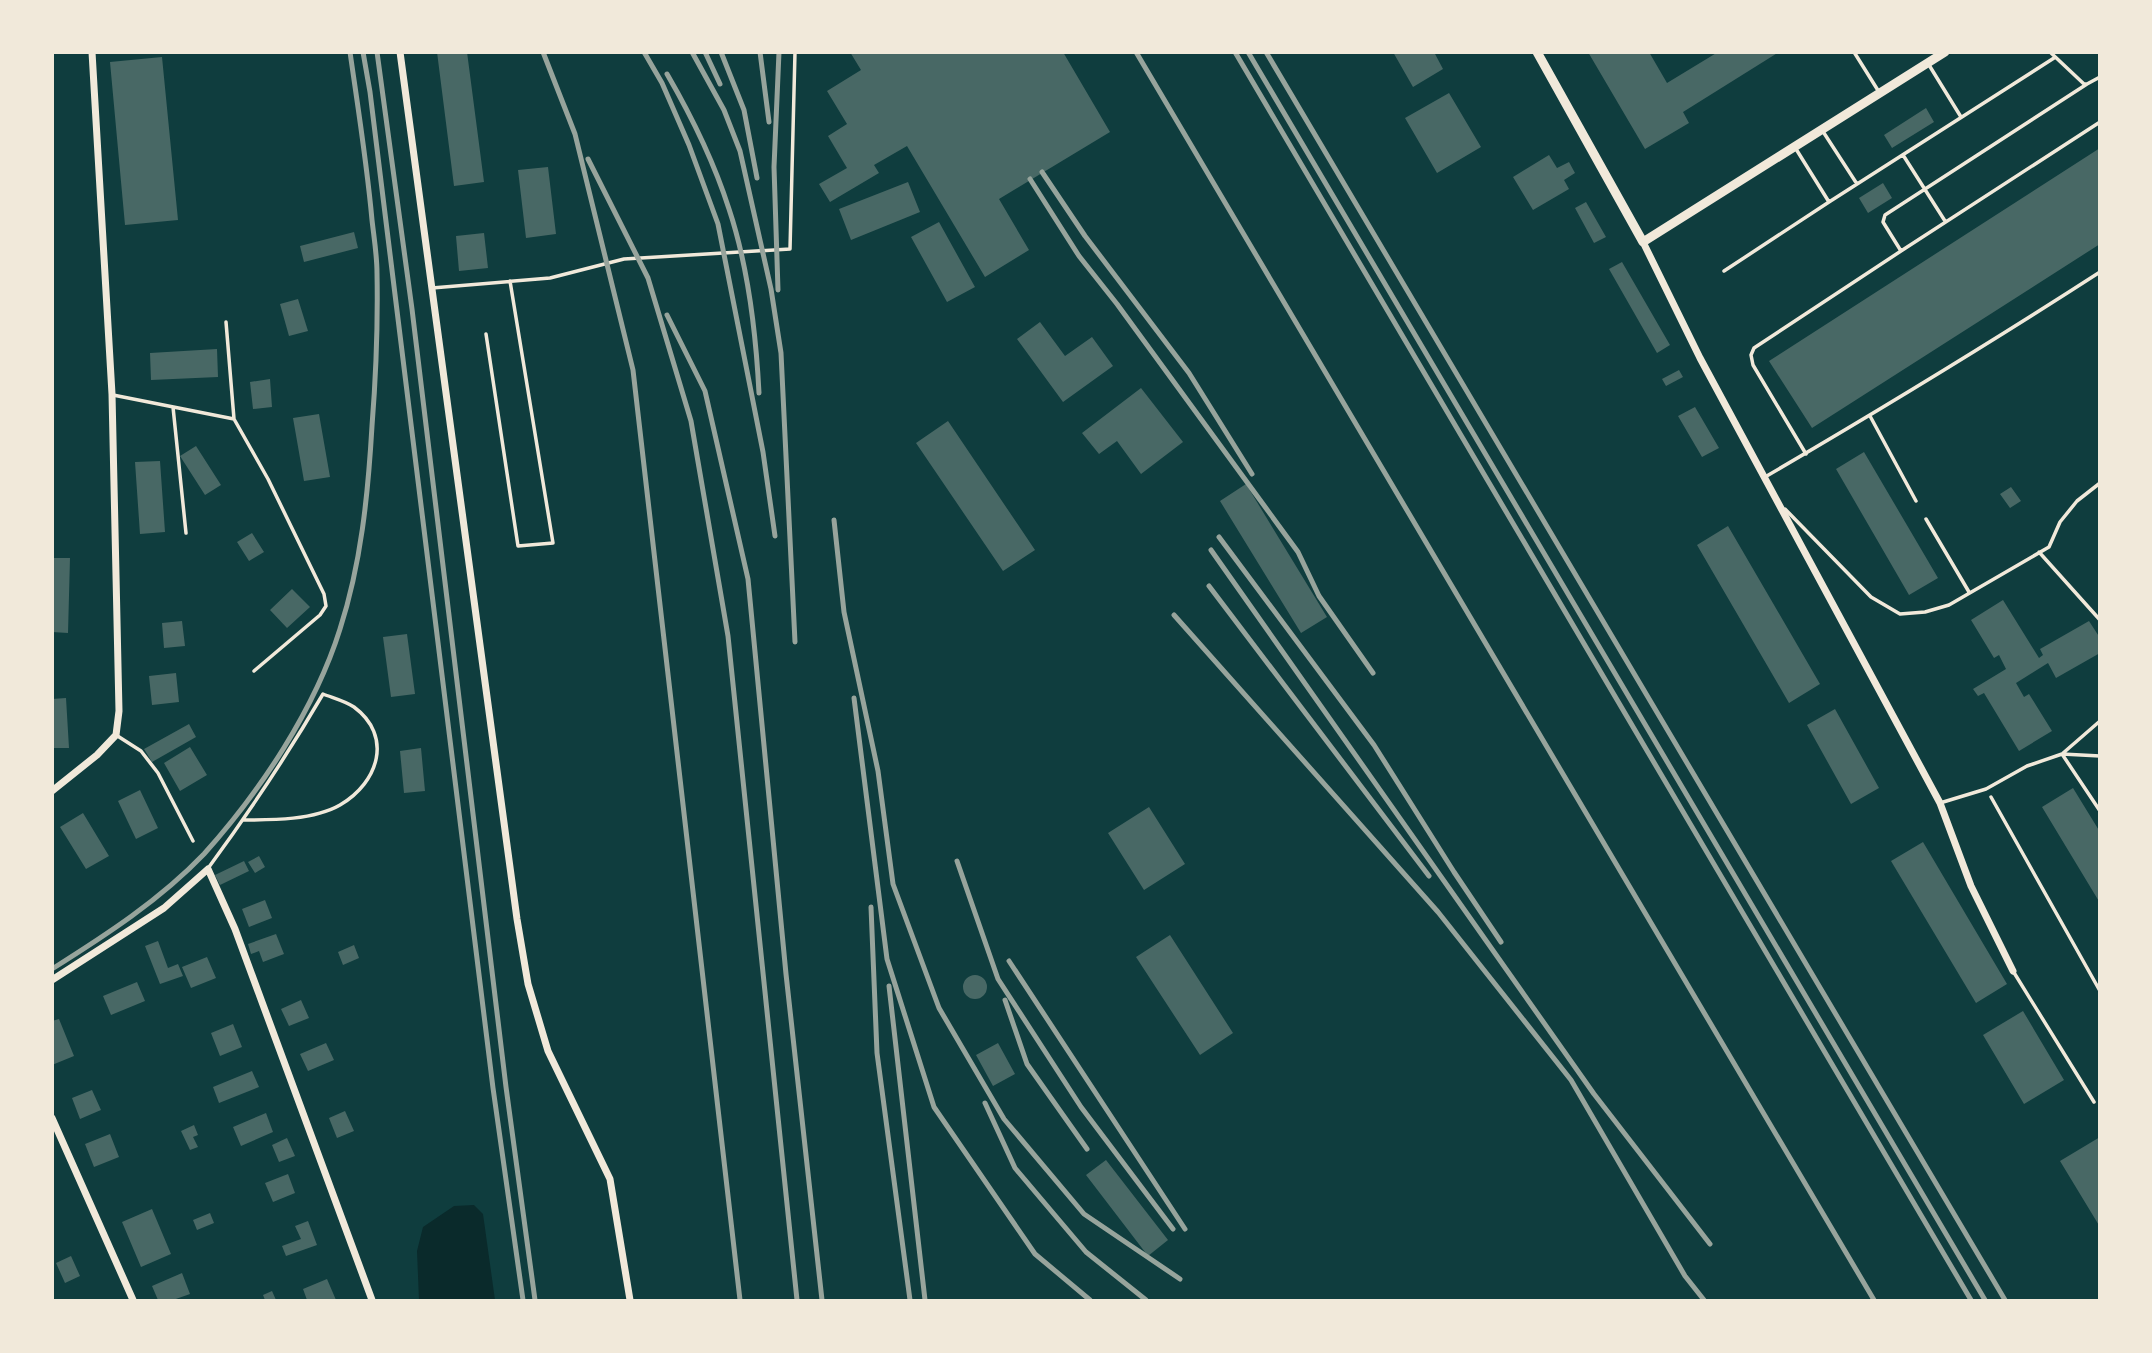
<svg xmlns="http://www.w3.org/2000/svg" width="2152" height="1353" viewBox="0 0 2152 1353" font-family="Inter,sans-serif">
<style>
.water{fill:#0a2a2b}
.building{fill:#486865}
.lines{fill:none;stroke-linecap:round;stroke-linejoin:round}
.path{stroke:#f1e9da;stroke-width:3.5}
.service{stroke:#f1e9da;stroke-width:3.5}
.minor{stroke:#f1e9da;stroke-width:7}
.tertiary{stroke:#f1e9da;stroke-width:9}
.rail{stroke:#97a49c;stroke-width:5}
</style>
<rect width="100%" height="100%" fill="#0f3d3e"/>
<path class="water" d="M474 1205 483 1214 495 1300H419L417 1251 423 1227 454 1206Z"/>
<path class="building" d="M437 52H467L484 182 454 186Z
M850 52H1063L1110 132 999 199 1029 250 985 277 907 146 874 165 879 173 830 202 819 184 847 168 828 136 847 124 827 91 861 70Z
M1393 52H1434L1443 69 1413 87Z
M1588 52H1649L1667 83 1718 52H1779L1683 112 1689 123 1645 149Z
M162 57 178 220 125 225 110 62Z
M1449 93 1481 147 1437 173 1405 118Z
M1926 108 1934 122 1892 148 1884 135Z
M2100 148V244L1812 428 1769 361Z
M1549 155 1557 168 1569 162 1575 173 1564 180 1569 189 1533 210 1513 177Z
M548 167 556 234 526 238 518 170Z
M908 182 920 212 851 240 839 209Z
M1883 183 1892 198 1868 213 1859 198Z
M1586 202 1606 237 1594 243 1575 208Z
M939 222 975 287 947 302 911 237Z
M354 232 358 248 304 262 300 246Z
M484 233 488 268 459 271 456 236Z
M1622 262 1670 345 1657 353 1609 269Z
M298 299 308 331 289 336 280 304Z
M1040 322 1065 356 1092 337 1113 366 1063 402 1017 339Z
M217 349 218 377 151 380 150 353Z
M1679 370 1683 377 1666 386 1662 379Z
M270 379 272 407 253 409 250 382Z
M1141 388 1183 442 1141 474 1117 441 1099 454 1082 433Z
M1695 407 1719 448 1702 457 1678 416Z
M319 414 330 477 304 481 293 418Z
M948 421 1035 550 1003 571 916 443Z
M196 446 221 485 205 495 180 456Z
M1864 452 1938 578 1909 595 1836 469Z
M160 461 165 532 140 534 135 462Z
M1246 484 1327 617 1301 633 1220 501Z
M2011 487 2021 501 2010 508 2000 494Z
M1728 526 1820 684 1789 703 1697 545Z
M252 533 264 552 249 561 237 542Z
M52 558H70L68 633 52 632Z
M292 589 310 607 287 628 270 610Z
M2003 600 2039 658 2043 655 2040 649 2089 621 2100 638V653L2056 678 2048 663 2016 683 2024 697 2029 694 2052 731 2019 751 1984 693 1978 696 1973 689 2006 669 1999 655 1994 658 1971 620Z
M182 621 185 646 164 648 162 623Z
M407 634 415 694 391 697 383 637Z
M176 673 179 702 152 705 149 676Z
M66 698 69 748H52V699Z
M1835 709 1879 788 1851 804 1807 725Z
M189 724 196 737 152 762 144 749Z
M190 747 207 775 180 791 164 763Z
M421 748 425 791 404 793 400 751Z
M2073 788 2100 832V903L2042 807Z
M140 790 158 828 136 839 118 801Z
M1149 807 1185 864 1144 890 1108 833Z
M83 813 109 856 86 869 60 827Z
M1923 842 2007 984 1976 1003 1891 861Z
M259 856 265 867 255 873 248 862Z
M244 861 249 871 220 885 215 875Z
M265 900 272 918 249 927 242 909Z
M276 934 284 954 263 962 259 951 251 954 248 944Z
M1170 935 1233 1033 1200 1055 1136 957Z
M158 941 168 968 178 964 183 976 160 984 145 946Z
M354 945 359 958 343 965 338 952Z
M207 957 216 978 191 988 182 967Z
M963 987a12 12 0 1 1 24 0a12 12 0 1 1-24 0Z
M137 982 145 1001 111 1015 103 996Z
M301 1000 309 1018 289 1026 281 1009Z
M2023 1011 2064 1080 2024 1104 1983 1035Z
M59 1019 74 1056 52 1065V1021Z
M233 1024 242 1047 220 1056 211 1033Z
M326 1043 334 1060 308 1071 300 1054Z
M998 1043 1015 1074 993 1086 976 1055Z
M252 1071 259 1087 219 1103 213 1087Z
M92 1090 101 1110 80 1119 72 1098Z
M345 1111 354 1131 337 1138 329 1118Z
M266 1113 273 1132 241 1146 233 1127Z
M194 1125 198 1135 193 1137 198 1147 190 1150 181 1131Z
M110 1134 119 1157 94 1167 85 1144Z
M2100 1137V1227L2060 1161Z
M287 1138 295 1156 279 1162 272 1145Z
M1106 1160 1168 1240 1148 1256 1086 1175Z
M288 1174 295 1193 273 1202 265 1183Z
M152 1209 171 1254 141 1267 122 1222Z
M210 1213 214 1223 197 1230 193 1220Z
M308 1221 317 1245 286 1256 282 1246 301 1239 295 1226Z
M71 1256 80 1276 65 1283 56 1263Z
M182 1273 190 1294 173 1300H158L152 1286Z
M327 1279 336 1300H307L303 1289Z
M272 1291 276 1300H265L263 1295Z"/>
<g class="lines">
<path class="path" d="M1991 797 2100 991"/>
<path class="service" d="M1854 52 1879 92
M2050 52 2084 84H2087L2100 77
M1929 65 1961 117
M2087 84 1885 215 1883 222 1901 251 2100 122
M1822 130 1857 184
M1903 155 1945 221
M1829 202 2054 58
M1724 271 1829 202 1796 149
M432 288 550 278 624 259 790 249 795 52
M226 322 234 419
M486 334 518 546 553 543 510 281
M113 395 234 419 268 479 324 594 326 606 320 615 254 671
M173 407 186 533
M1870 416 1916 501
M1806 454 1753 365 1751 355 1754 348 1901 251
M1765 477C1878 411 1990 343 2100 272
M1785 509 1871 597 1900 614 1925 612 1949 605 2049 547 2060 522 2077 501 2100 483
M1926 519 1969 592
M2039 552 2100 620
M116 735 141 751 158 773 193 841
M2062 754 2100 721
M2062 754 2100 756
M1940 803 1986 789 2027 766 2062 754 2100 811
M209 867C250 811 288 754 323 694 333 698 345 701 354 707 393 736 379 782 340 805 314 820 273 820 244 820
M2013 971 2094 1102"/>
<path class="minor" d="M400 52 517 919 528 984 548 1051 610 1179 630 1300
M1643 242 1700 358 1940 803 1971 886 2013 971
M52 791 97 755 116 735 119 711 112 394 92 52
M52 980 164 908 208 869 235 929 372 1300
M52 1118 133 1300"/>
<path class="tertiary" d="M1537 52 1643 242 1945 52"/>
<path class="rail" d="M363 52 370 92 493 1088 523 1300
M377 52 412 309 506 1087 535 1300
M543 52 575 134 633 370 740 1300
M644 52 662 83 689 145 718 224 763 452 775 536
M692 52 724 110 740 151 771 289 781 353 795 642
M705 52 720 84
M721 52 744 110 757 178
M760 52 769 122
M1136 52 1874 1300
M1235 52 1971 1300
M1248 52 1985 1300
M1266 52 2005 1300
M667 74C692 117 714 162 729 209 748 266 756 334 759 393
M588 159 648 278 691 421 728 636 797 1300
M1042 172 1085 236 1189 373 1252 474
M1030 179 1079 256 1117 304 1298 552 1319 596 1373 673
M778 290 774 167 779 52
M667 315 705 391 748 579 786 974 822 1300
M834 520 844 612 878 771 893 884 939 1008 1004 1119 1084 1214 1180 1279
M1219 537 1374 745 1454 872 1501 942
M1211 550 1594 1094 1710 1244
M1209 586 1429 876
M1174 615 1438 912 1571 1080 1685 1276 1704 1300
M854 698 887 959 934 1107 1035 1254 1090 1300
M957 861 998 979 1081 1107 1173 1229
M871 907 877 1053 910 1300
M1009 961 1185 1229
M52 969C106 935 160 900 204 854 260 792 315 709 340 629 361 564 368 495 372 426 376 375 378 324 377 273 377 255 374 238 372 220 367 164 358 108 350 52
M889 986 925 1300
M1005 1000 1027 1064 1087 1149
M985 1103 1015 1168 1086 1252 1146 1300"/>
</g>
<rect width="2152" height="1353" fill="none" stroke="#f1e9da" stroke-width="108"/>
</svg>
